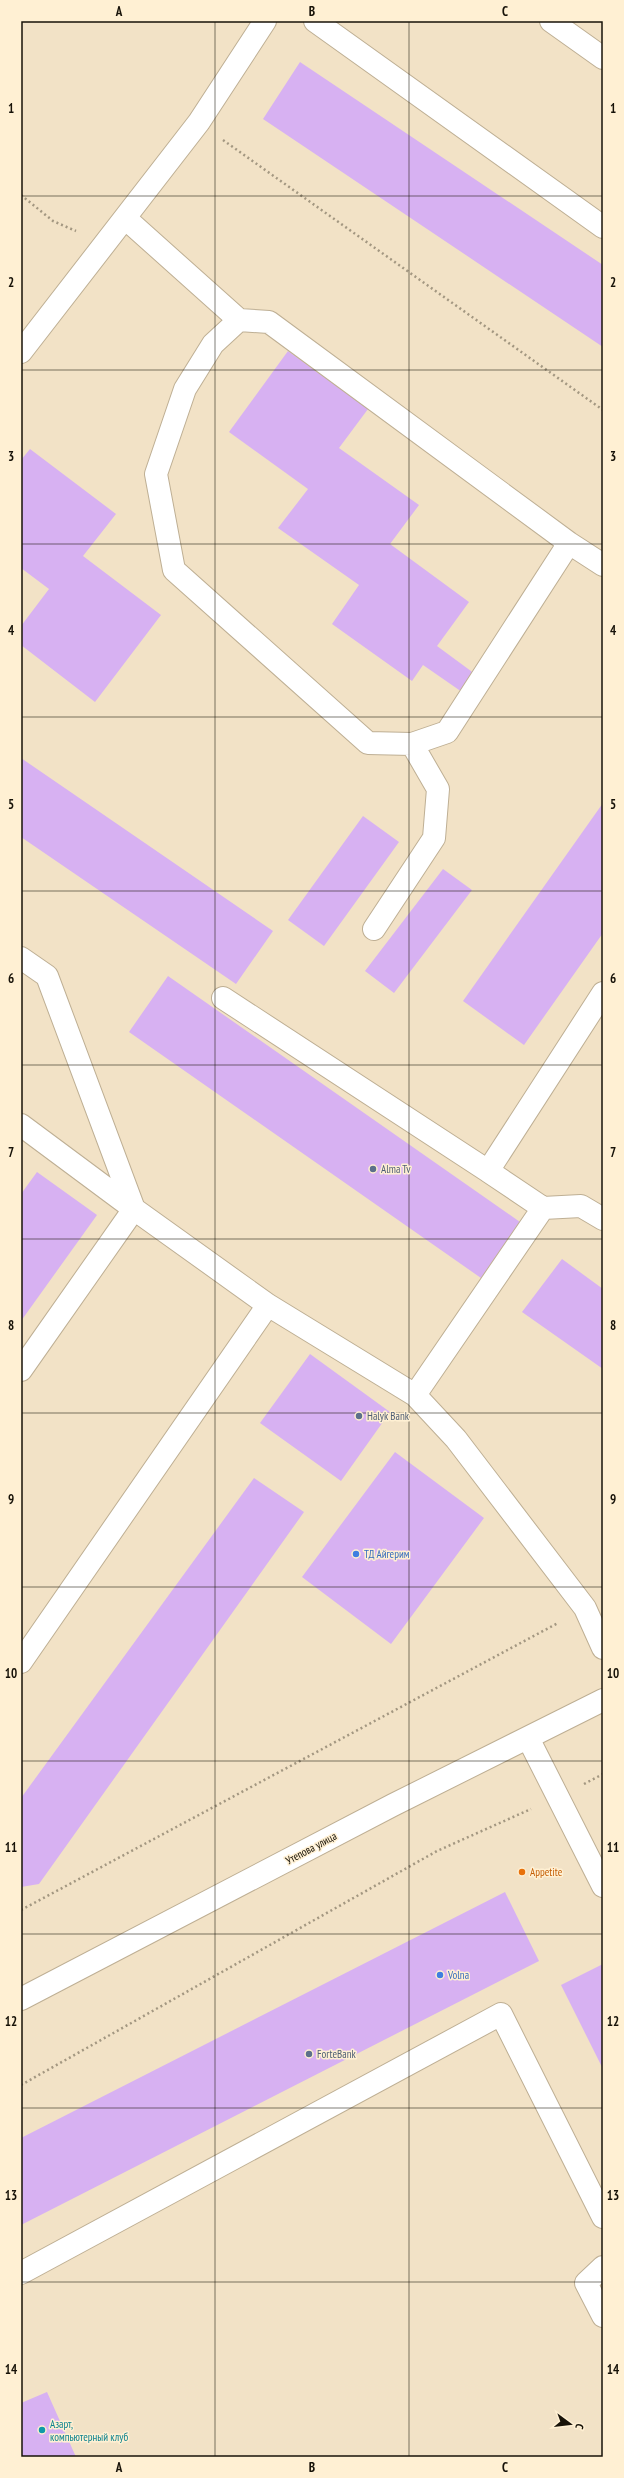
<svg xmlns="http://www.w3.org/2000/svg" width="624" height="2478" viewBox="0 0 624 2478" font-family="'PT Sans Narrow',sans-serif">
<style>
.building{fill:#d7b1f2}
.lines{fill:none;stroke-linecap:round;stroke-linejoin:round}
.minor-casing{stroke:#beaf94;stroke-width:24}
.path{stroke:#a39781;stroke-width:2.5;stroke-dasharray:2 3;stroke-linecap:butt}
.minor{stroke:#fff;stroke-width:22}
.grid{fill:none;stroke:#171208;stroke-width:1;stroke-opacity:0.55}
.service-dot{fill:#5c6f8a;stroke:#fff0d3;stroke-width:1.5}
.shop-dot{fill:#3f7fe0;stroke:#fff0d3;stroke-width:1.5}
.food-dot{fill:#e8710a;stroke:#fff0d3;stroke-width:1.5}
.culture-dot{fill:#0f9aa8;stroke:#fff0d3;stroke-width:1.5}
.labels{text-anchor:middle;stroke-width:3;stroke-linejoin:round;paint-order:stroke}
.service-label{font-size:11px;fill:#4e5e75;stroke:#fff0d3;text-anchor:start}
.shop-label{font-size:11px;fill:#366cbe;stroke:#fff0d3;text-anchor:start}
.street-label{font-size:11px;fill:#171208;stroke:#fff0d3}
.food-label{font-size:11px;fill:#c56008;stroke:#fff0d3;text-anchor:start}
.culture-label{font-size:11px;fill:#0d838f;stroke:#fff0d3;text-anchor:start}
.neatline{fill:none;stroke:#171208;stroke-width:1.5}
.grid-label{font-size:13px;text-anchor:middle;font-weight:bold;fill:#171208}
</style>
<rect width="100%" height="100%" fill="#f2e2c6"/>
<path class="building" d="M300 62 603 265V347L263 119Z
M288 351 368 409 339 448 419 505 390 544 469 602 437 646 475 674 462 692 423 665 412 681 332 624 359 585 278 528 308 489 229 432Z
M30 449 116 514 83 556 161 615 95 702 21 645V626L49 589 21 568V460Z
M21 758 273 931 236 984 21 837Z
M603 803V933L524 1045 463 1001Z
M363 816 399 842 324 946 288 920Z
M443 869 472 890 394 993 365 971Z
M168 976 520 1222 481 1278 129 1032Z
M37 1172 97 1215 21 1321V1194Z
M562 1259 603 1289V1369L522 1312Z
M310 1354 390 1412 341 1481 260 1423Z
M395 1452 484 1518 391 1644 302 1577Z
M254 1478 304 1512 39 1884 21 1887V1798Z
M505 1892 539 1961 21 2225V2138Z
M603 1964V2069L561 1985Z
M47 2392 76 2457H21V2403Z"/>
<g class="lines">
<g class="minor-casing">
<path id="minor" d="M315 21 603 227
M551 21 603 58
M125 218 239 320
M21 352 199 122 265 21
M569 543 447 732 412 744 368 743 174 570 156 474 185 389 213 344 239 320 269 322 569 543 603 565
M374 929 434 838 438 789 412 744
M21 958 47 976 134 1209 268 1305 415 1395 456 1439 585 1608 603 1648
M603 993 488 1171 543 1208 581 1206 603 1219
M223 998 488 1171
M21 1125 134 1209 21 1370
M415 1395 543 1208
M21 1662 268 1305
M528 1738 603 1886
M21 1999 393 1805 603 1700
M603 2267 586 2283 603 2316
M21 2273 501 2014 603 2217"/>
</g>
<path class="path" d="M223 140 603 410
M21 195 53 221 76 231
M584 1784 603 1774
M21 1910 558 1623
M21 2085 437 1851 531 1809"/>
<use href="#minor" class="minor"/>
</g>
<path class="grid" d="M215 21V2457M409 21V2457M21 196H603M21 370H603M21 544H603M21 717H603M21 891H603M21 1065H603M21 1239H603M21 1413H603M21 1587H603M21 1761H603M21 1934H603M21 2108H603M21 2282H603"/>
<g class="service-dot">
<circle cx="373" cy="1169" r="4"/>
<circle cx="359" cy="1416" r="4"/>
<circle cx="309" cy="2054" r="4"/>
</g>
<g class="shop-dot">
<circle cx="356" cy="1554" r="4"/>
<circle cx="440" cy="1975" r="4"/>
</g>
<circle class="food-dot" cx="522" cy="1872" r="4"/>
<circle class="culture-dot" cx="42" cy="2430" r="4"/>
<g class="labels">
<g class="service-label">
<text x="381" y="1173">Alma Tv</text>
<text x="367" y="1420">Halyk Bank</text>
<text x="317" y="2058">ForteBank</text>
</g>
<g class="shop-label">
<text x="364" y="1558">ТД Айгерим</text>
<text x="448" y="1979">Volna</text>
</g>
<g class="street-label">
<text transform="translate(311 1848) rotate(-28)" y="4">Утепова улица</text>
</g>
<g class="food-label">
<text x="530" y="1876">Appetite</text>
</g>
<g class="culture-label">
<text x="50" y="2428">Азарт,<tspan x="50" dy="13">компьютерный клуб</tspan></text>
</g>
</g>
<rect width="624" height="2478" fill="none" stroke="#fff0d3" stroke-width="44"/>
<g transform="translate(570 2424) rotate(105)" stroke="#fff0d3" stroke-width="3" paint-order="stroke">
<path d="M0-3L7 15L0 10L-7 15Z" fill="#171208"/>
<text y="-6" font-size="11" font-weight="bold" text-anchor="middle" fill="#171208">С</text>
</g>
<rect x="22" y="22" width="580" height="2434" class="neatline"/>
<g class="grid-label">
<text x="119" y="16">A</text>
<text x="312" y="16">B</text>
<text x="505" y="16">C</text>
<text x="11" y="113">1</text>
<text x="613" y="113">1</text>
<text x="11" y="287">2</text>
<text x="613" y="287">2</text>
<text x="11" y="461">3</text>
<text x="613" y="461">3</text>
<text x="11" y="635">4</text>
<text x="613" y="635">4</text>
<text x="11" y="809">5</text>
<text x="613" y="809">5</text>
<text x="11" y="983">6</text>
<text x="613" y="983">6</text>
<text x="11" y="1157">7</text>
<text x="613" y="1157">7</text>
<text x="11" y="1330">8</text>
<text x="613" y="1330">8</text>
<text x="11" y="1504">9</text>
<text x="613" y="1504">9</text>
<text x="11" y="1678">10</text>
<text x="613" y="1678">10</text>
<text x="11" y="1852">11</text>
<text x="613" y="1852">11</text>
<text x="11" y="2026">12</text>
<text x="613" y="2026">12</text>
<text x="11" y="2200">13</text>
<text x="613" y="2200">13</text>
<text x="11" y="2374">14</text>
<text x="613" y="2374">14</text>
<text x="119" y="2472">A</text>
<text x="312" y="2472">B</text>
<text x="505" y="2472">C</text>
</g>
</svg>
